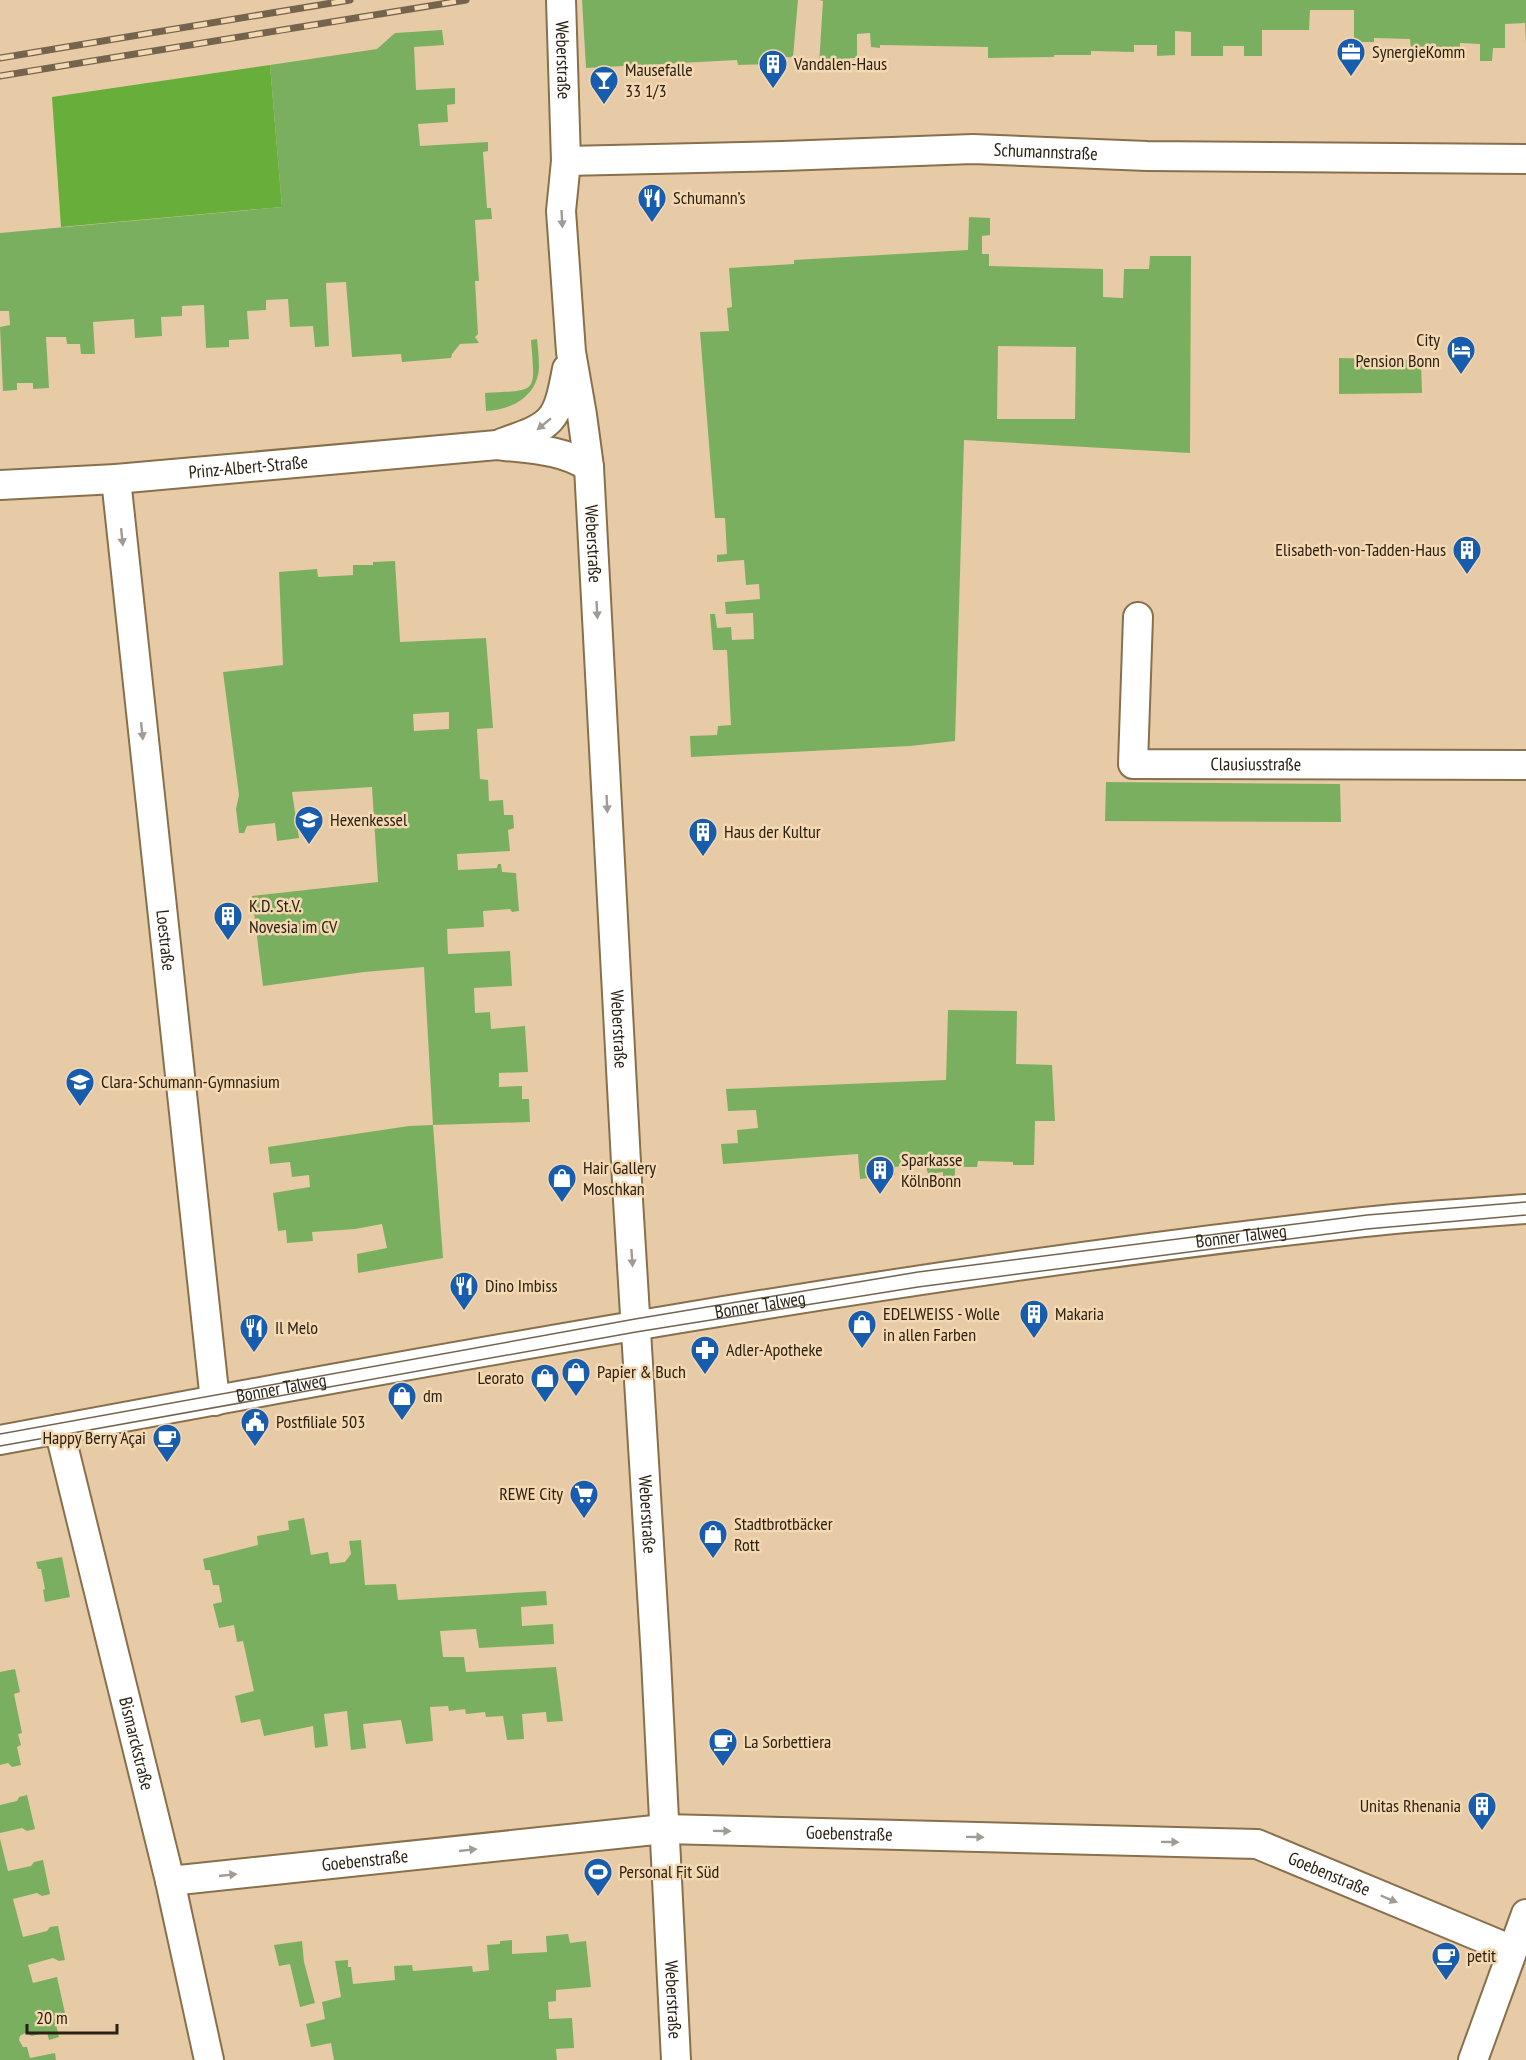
<svg xmlns="http://www.w3.org/2000/svg" width="1526" height="2060" viewBox="0 0 1526 2060" font-family="'PT Sans Narrow',sans-serif">
<style>
.green{fill:#7baf60;fill-rule:evenodd}
.forest{fill:#67af3a}
.lines{fill:none;stroke-linecap:round;stroke-linejoin:round}
.minor-casing{stroke:#88704d;stroke-width:32}
.minor{stroke:#fff;stroke-width:28}
.tram{stroke:#75644d;stroke-width:1.5}
.rail-casing{stroke:#75644d;stroke-width:7}
.rail{stroke:#f4d8b2;stroke-width:4.5;stroke-dasharray:14;stroke-linecap:butt}
.oneway{fill:#a09b95}
.labels{text-anchor:middle;stroke-width:5;stroke-linejoin:round;paint-order:stroke}
.poi-label{font-size:18px;fill:#2b2113;stroke:#f4d8b2;text-anchor:start}
.street-label{font-size:18px;fill:#2b2113;stroke:#f4d8b2}
</style>
<rect width="100%" height="100%" fill="#e7cba6"/>
<path class="green" d="M582 0H798L793 57 768 58V64L738 65 737 60 586 68Z
M819 0H1526V44L1525 23 1505 24V48H1493L1492 61H1480V44L1460 43V49H1411L1410 39 1374 38V42H1354V10H1310L1309 30H1262V56H1244V46H1223V56H1191V32L1175 31V55L1157 56V45H1134V52L1091 51V55H1054V57L988 58V47L880 45V48L871 47 870 33 857 34V58H850V66L819 65 823 1Z
M442 30 444 45 414 47 416 90 455 88V104L447 105 448 122 418 124 420 146 488 142V151L483 152 487 208H491L492 219 475 220 479 281H475L478 334 475 337 479 343 460 344 452 354 451 358 402 362 401 354 352 357 346 282 326 283 329 346 315 347 313 326 290 327 288 299 266 300V310L247 311 249 339 229 340V347L206 348 204 305 182 306V316L161 317 162 336 135 338 134 319 93 322 95 354H81L80 344H67L66 337H46L49 388 33 389V383H17V390L3 391 0 327 10 325 9 311H0V233L282 207 270 65 377 49 395 33Z
M969 217 990 218V235L982 236V254H989V266L1103 269V297L1123 298 1124 269H1149L1150 256H1191L1190 453 964 440 955 741 910 746 691 757 690 736 717 735 718 726 731 725 727 650H713L710 614H715L717 628 731 627 732 640 754 639 753 613 726 614 725 602 760 599 759 584 746 585 744 560 717 562V555L727 554 725 518H715L700 332 729 331 727 308 732 307 729 268 794 264V260L968 250ZM998 346 1076 347 1075 419H997Z
M537 339C538 348 539 358 539 368 537 397 511 410 486 411L485 393C539 390 535 394 531 340Z
M1339 358 1421 360 1422 393 1339 394Z
M395 561 400 642 486 638 493 728 477 729 480 779 488 780 489 801 503 800 504 815H513L514 828 508 830 510 851 457 854 458 870 497 868 498 864H501L502 872 516 873 519 911 512 912 510 909 483 911 484 927 447 929 448 954 510 951 512 986 474 988 475 1013 490 1012 491 1029 525 1026 528 1072 499 1073V1087L522 1086V1099H529L530 1122 433 1125 443 1258 358 1273 357 1254 387 1248 382 1224 355 1229 312 1232 313 1241 287 1243 286 1230 278 1231 273 1193 310 1187 309 1175 292 1177 290 1162 270 1164 268 1147 409 1126 433 1125 424 967 364 972 263 986 252 896 378 882 372 787 292 792 299 838 277 841 275 823 247 826 244 833H239L236 809 239 795 223 672 283 665 279 572 317 569 318 577 353 575V565H373V562ZM449 712V729L414 731 413 714Z
M1106 782 1340 784 1341 822 1105 821Z
M948 1010 1017 1011 1016 1064 1052 1065 1055 1121H1035L1034 1165H1013V1162L978 1161 977 1167H955V1179H943V1172L928 1174 925 1162 895 1167V1175L860 1179 858 1154 723 1164 721 1144 738 1143 737 1130 758 1128 756 1110 728 1111 726 1089 946 1080Z
M304 1518 311 1555 328 1552 330 1564 345 1562 351 1554 349 1541 361 1540 365 1585 396 1584 398 1600 546 1591 547 1605 521 1607 522 1626 553 1624 554 1644 479 1648 476 1629 440 1631 443 1657H464L466 1672 556 1667 563 1721 547 1722 546 1712 522 1714 524 1739 507 1740 503 1716 486 1717 485 1712 466 1714 465 1709 449 1711 448 1706 430 1707 433 1741 406 1744 401 1720 363 1724 366 1748 351 1750 347 1711 324 1714 328 1746 315 1748 313 1726 264 1736 260 1719 241 1723 235 1696 254 1691 243 1641 237 1642 234 1625 219 1628 213 1604 222 1602 219 1585H213L210 1570H205L203 1559 258 1545 257 1536 289 1530 288 1521Z
M62 1557 70 1597 45 1602 43 1590 45 1589 41 1569H38L36 1562Z
M15 1669 20 1692 14 1694 22 1733 18 1734 21 1745 17 1747 21 1765 12 1767 8 1763 0 1765V1672Z
M27 1795 35 1829 27 1831 22 1828 0 1833V1805L17 1801 19 1797Z
M0 1839 8 1871 31 1866 34 1862 43 1860 50 1894 42 1896 37 1893 13 1899 23 1937 47 1931 50 1927 58 1926 65 1960 59 1961 53 1958 28 1965 33 1983 57 1977 65 2013 54 2016 59 2037 49 2040 47 2032 32 2036 25 2033 20 2036 19 2040 23 2047H27L30 2058 55 2053 56 2060H0Z
M568 1934 570 1943 586 1941 591 1987 556 1990V2001L548 2002 549 2019 572 2018 574 2048 556 2049 557 2060H334L331 2043 311 2047 306 2024 325 2019 322 2002 341 1997 335 1961 348 1960V1967H351L353 1984 395 1980 394 1966 412 1965 413 1971 472 1966 473 1972 489 1970 487 1945 500 1944V1941L512 1940V1954L547 1952 546 1936Z
M302 1941 304 1962 315 2003 300 2007 290 1964 279 1966 274 1945Z"/>
<path class="forest" d="M270 65 282 207 61 227 52 97Z"/>
<g class="lines">
<g class="minor-casing">
<g id="minor">
<path id="s1" d="M561 0 566 161 561 211 571 352 582 415 589 467 628 1200 656 1659 676 2060"/>
<path id="s2" d="M566 161 783 156 973 149 1147 156 1526 159"/>
<path d="M502 443C553 425 557 423 567 369"/>
<path id="s3" d="M116 479 215 1401"/>
<path id="s4" d="M0 485 116 479 497 445C529 449 562 449 589 467"/>
<path id="s5" d="M1138 617 1133 764 1526 765"/>
<path id="s6" d="M59 1429 170 1881 209 2060"/>
<path id="s7" d="M0 1440C453 1356 906 1272 1364 1222 1417 1216 1472 1213 1526 1209"/>
<path id="s8" d="M170 1881 664 1829 1257 1844 1512 1950"/>
<path d="M1473 2060 1526 1914"/>
</g>
</g>
<use href="#minor" class="minor"/>
<path class="tram" d="M0 1434 635 1319 918 1272 1367 1215 1526 1202
M0 1446 636 1332 918 1287 1367 1229 1526 1215"/>
<g class="rail-casing">
<path id="rail" d="M0 58 350 0
M0 76 466 0"/>
</g>
<use href="#rail" class="rail"/>
</g>
<defs><path id="oneway-solid" d="M-6-.8H1V-3.2L6.5 0L1 3.2V.8H-6Z" transform="scale(1.5)"/></defs>
<g class="oneway">
<use href="#oneway-solid" transform="translate(562 219) rotate(87)"/>
<use href="#oneway-solid" transform="translate(544 424) rotate(141)"/>
<use href="#oneway-solid" transform="translate(122 537) rotate(84)"/>
<use href="#oneway-solid" transform="translate(597 610) rotate(87)"/>
<use href="#oneway-solid" transform="translate(142 731) rotate(84)"/>
<use href="#oneway-solid" transform="translate(607 804) rotate(87)"/>
<use href="#oneway-solid" transform="translate(632 1258) rotate(86)"/>
<use href="#oneway-solid" transform="translate(722 1831) rotate(1)"/>
<use href="#oneway-solid" transform="translate(975 1837) rotate(1)"/>
<use href="#oneway-solid" transform="translate(1170 1842) rotate(1)"/>
<use href="#oneway-solid" transform="translate(468 1850) rotate(-6)"/>
<use href="#oneway-solid" transform="translate(228 1875) rotate(-6)"/>
<use href="#oneway-solid" transform="translate(1389 1899) rotate(23)"/>
</g>
<defs>
<g id="office-pin" transform="scale(1.5)"><path d="M0 17L-7.5 6A9.5 9.5 0 1 1 7.5 6Z" fill="#185dad" stroke="#f4d8b2"/><path d="M-6-3h4V-5.5h4V-3h4V5H-6ZM-1-4.5V-3h2v-1.5ZM-6 0V1H6V0Z" fill="#fff"/></g>
<g id="building-pin" transform="scale(1.5)"><path d="M0 17L-7.5 6A9.5 9.5 0 1 1 7.5 6Z" fill="#185dad" stroke="#f4d8b2"/><path d="M-4-6H4V6H1V3H-1V6H-4ZM-2.5-4.3h1.7v1.8h-1.7ZM.8-4.3h1.7v1.8H.8ZM-2.5-1h1.7V.8h-1.7ZM.8-1h1.7V.8H.8Z" fill="#fff"/></g>
<g id="bar-pin" transform="scale(1.5)"><path d="M0 17L-7.5 6A9.5 9.5 0 1 1 7.5 6Z" fill="#185dad" stroke="#f4d8b2"/><path d="M-6-5H6L.8 .8V4.5H3.5V6h-7V4.5H-.8V.8Z" fill="#fff"/></g>
<g id="restaurant-pin" transform="scale(1.5)"><path d="M0 17L-7.5 6A9.5 9.5 0 1 1 7.5 6Z" fill="#185dad" stroke="#f4d8b2"/><path d="M-5-6h1v4h1v-4h1v4h1v-4h1v5L-1.5 .5V6h-2V.5L-5-1ZM5-6V6H3V1.5H1.5Q1.5-4 5-6Z" fill="#fff"/></g>
<g id="hotel-pin" transform="scale(1.5)"><path d="M0 17L-7.5 6A9.5 9.5 0 1 1 7.5 6Z" fill="#185dad" stroke="#f4d8b2"/><path d="M-6-4.5h1.5V1H6V5H4.5V3h-9V5H-6ZM-4 0a1.8 1.8 0 1 1 3.6 0ZM.5 0V-2.5h3Q6-2.5 6 0Z" fill="#fff"/></g>
<g id="school-pin" transform="scale(1.5)"><path d="M0 17L-7.5 6A9.5 9.5 0 1 1 7.5 6Z" fill="#185dad" stroke="#f4d8b2"/><path d="M0-5L7-2L0 1L-7-2ZM-4 1L0 2.5L4 1V4Q0 6-4 4Z" fill="#fff"/></g>
<g id="shop-pin" transform="scale(1.5)"><path d="M0 17L-7.5 6A9.5 9.5 0 1 1 7.5 6Z" fill="#185dad" stroke="#f4d8b2"/><path d="M-5-2.5h2.3a2.7 3.5 0 0 1 5.4 0H5L5.5 6h-11ZM-1.5-2.5h3a1.5 2.3 0 0 0-3 0Z" fill="#fff"/></g>
<g id="pharmacy-pin" transform="scale(1.5)"><path d="M0 17L-7.5 6A9.5 9.5 0 1 1 7.5 6Z" fill="#185dad" stroke="#f4d8b2"/><path d="M-2-6h4v4h4v4h-4v4h-4v-4h-4v-4h4Z" fill="#fff"/></g>
<g id="civic-pin" transform="scale(1.5)"><path d="M0 17L-7.5 6A9.5 9.5 0 1 1 7.5 6Z" fill="#185dad" stroke="#f4d8b2"/><path d="M-.6-6.5H3V-4.5H.6V-3L4-1V1h2V6H-6V1h2V-1L-.6-3ZM-1.2 2.5V6h2.4V2.5Z" fill="#fff"/></g>
<g id="cafe-pin" transform="scale(1.5)"><path d="M0 17L-7.5 6A9.5 9.5 0 1 1 7.5 6Z" fill="#185dad" stroke="#f4d8b2"/><path d="M-5.5-4.5H6V0H3Q3 3.5 0 3.5H-2.5Q-5.5 3.5-5.5 0ZM3-3.2v2h1.7v-2ZM-6 4.5H4V6H-6Z" fill="#fff"/></g>
<g id="supermarket-pin" transform="scale(1.5)"><path d="M0 17L-7.5 6A9.5 9.5 0 1 1 7.5 6Z" fill="#185dad" stroke="#f4d8b2"/><path d="M-6-5.5h2.5l.6 2H6L4.5 2H-2.5L-4.4-4H-6ZM-1.5 3.2a1.3 1.3 0 1 0 .1 0ZM3 3.2a1.3 1.3 0 1 0 .1 0Z" fill="#fff"/></g>
<g id="stadium-pin" transform="scale(1.5)"><path d="M0 17L-7.5 6A9.5 9.5 0 1 1 7.5 6Z" fill="#185dad" stroke="#f4d8b2"/><path d="M0-5a6.5 5 0 1 0 0 10a6.5 5 0 1 0 0-10ZM-3.5-1.8h7v3.6h-7Z" fill="#fff"/></g>
</defs>
<g fill-rule="evenodd">
<use href="#office-pin" x="1351" y="52"/>
<use href="#building-pin" x="773" y="64"/>
<use href="#bar-pin" x="604" y="80"/>
<use href="#restaurant-pin" x="652" y="198"/>
<use href="#hotel-pin" x="1461" y="350"/>
<use href="#building-pin" x="1467" y="550"/>
<use href="#school-pin" x="309" y="820"/>
<use href="#building-pin" x="703" y="832"/>
<use href="#building-pin" x="228" y="916"/>
<use href="#school-pin" x="80" y="1082"/>
<use href="#building-pin" x="880" y="1170"/>
<use href="#shop-pin" x="562" y="1178"/>
<use href="#restaurant-pin" x="464" y="1286"/>
<use href="#building-pin" x="1034" y="1314"/>
<use href="#shop-pin" x="862" y="1324"/>
<use href="#restaurant-pin" x="254" y="1328"/>
<use href="#pharmacy-pin" x="705" y="1350"/>
<use href="#shop-pin" x="576" y="1372"/>
<use href="#shop-pin" x="545" y="1378"/>
<use href="#shop-pin" x="402" y="1396"/>
<use href="#civic-pin" x="255" y="1422"/>
<use href="#cafe-pin" x="167" y="1438"/>
<use href="#supermarket-pin" x="584" y="1494"/>
<use href="#shop-pin" x="713" y="1534"/>
<use href="#cafe-pin" x="723" y="1742"/>
<use href="#building-pin" x="1482" y="1806"/>
<use href="#stadium-pin" x="598" y="1872"/>
<use href="#cafe-pin" x="1446" y="1956"/>
</g>
<g class="labels">
<g class="poi-label">
<text x="1372" y="58">SynergieKomm</text>
<text x="794" y="70">Vandalen-Haus</text>
<text x="625" y="76">Mausefalle<tspan x="625" dy="21">33 1/3</tspan></text>
<text x="673" y="204">Schumann’s</text>
<text x="1440" y="346" text-anchor="end">City<tspan x="1440" dy="21">Pension Bonn</tspan></text>
<text x="1446" y="556" text-anchor="end">Elisabeth-von-Tadden-Haus</text>
<text x="330" y="826">Hexenkessel</text>
<text x="724" y="838">Haus der Kultur</text>
<text x="249" y="912">K.D. St.V.<tspan x="249" dy="21">Novesia im CV</tspan></text>
<text x="101" y="1088">Clara-Schumann-Gymnasium</text>
<text x="901" y="1166">Sparkasse<tspan x="901" dy="21">KölnBonn</tspan></text>
<text x="583" y="1174">Hair Gallery<tspan x="583" dy="21">Moschkan</tspan></text>
<text x="485" y="1292">Dino Imbiss</text>
<text x="883" y="1320">EDELWEISS - Wolle<tspan x="883" dy="21">in allen Farben</tspan></text>
<text x="1055" y="1320">Makaria</text>
<text x="275" y="1334">Il Melo</text>
<text x="726" y="1356">Adler-Apotheke</text>
<text x="597" y="1378">Papier &amp; Buch</text>
<text x="524" y="1384" text-anchor="end">Leorato</text>
<text x="423" y="1402">dm</text>
<text x="276" y="1428">Postfiliale 503</text>
<text x="146" y="1444" text-anchor="end">Happy Berry Açai</text>
<text x="563" y="1500" text-anchor="end">REWE City</text>
<text x="734" y="1530">Stadtbrotbäcker<tspan x="734" dy="21">Rott</tspan></text>
<text x="744" y="1748">La Sorbettiera</text>
<text x="1461" y="1812" text-anchor="end">Unitas Rhenania</text>
<text x="619" y="1878">Personal Fit Süd</text>
<text x="1467" y="1962">petit</text>
</g>
<g class="street-label">
<text dy="6" stroke="none"><textPath href="#s1" startOffset="60">Weberstraße</textPath></text>
<text dy="6" stroke="none"><textPath href="#s2" startOffset="480">Schumannstraße</textPath></text>
<text dy="6" stroke="none"><textPath href="#s4" startOffset="249">Prinz-Albert-Straße</textPath></text>
<text dy="6" stroke="none"><textPath href="#s1" startOffset="546">Weberstraße</textPath></text>
<text dy="6" stroke="none"><textPath href="#s5" startOffset="270">Clausiusstraße</textPath></text>
<text dy="6" stroke="none"><textPath href="#s3" startOffset="464">Loestraße</textPath></text>
<text dy="6" stroke="none"><textPath href="#s1" startOffset="1032">Weberstraße</textPath></text>
<text dy="6" stroke="none"><textPath href="#s7" startOffset="1258">Bonner Talweg</textPath></text>
<text dy="6" stroke="none"><textPath href="#s7" startOffset="772">Bonner Talweg</textPath></text>
<text dy="6" stroke="none"><textPath href="#s7" startOffset="286">Bonner Talweg</textPath></text>
<text dy="6" stroke="none"><textPath href="#s1" startOffset="1518">Weberstraße</textPath></text>
<text dy="6" stroke="none"><textPath href="#s6" startOffset="324">Bismarckstraße</textPath></text>
<text dy="6" stroke="none"><textPath href="#s8" startOffset="682">Goebenstraße</textPath></text>
<text dy="6" stroke="none"><textPath href="#s8" startOffset="196">Goebenstraße</textPath></text>
<text dy="6" stroke="none"><textPath href="#s8" startOffset="1168">Goebenstraße</textPath></text>
<text dy="6" stroke="none"><textPath href="#s1" startOffset="2004">Weberstraße</textPath></text>
</g>
</g>
<path d="M27 2024v9h90v-9" fill="none" stroke="#2b2113" stroke-width="3"/>
<text x="36" y="2024" font-size="18" fill="#2b2113" stroke="#f4d8b2" stroke-width="4.5" paint-order="stroke">20 m</text>
</svg>
